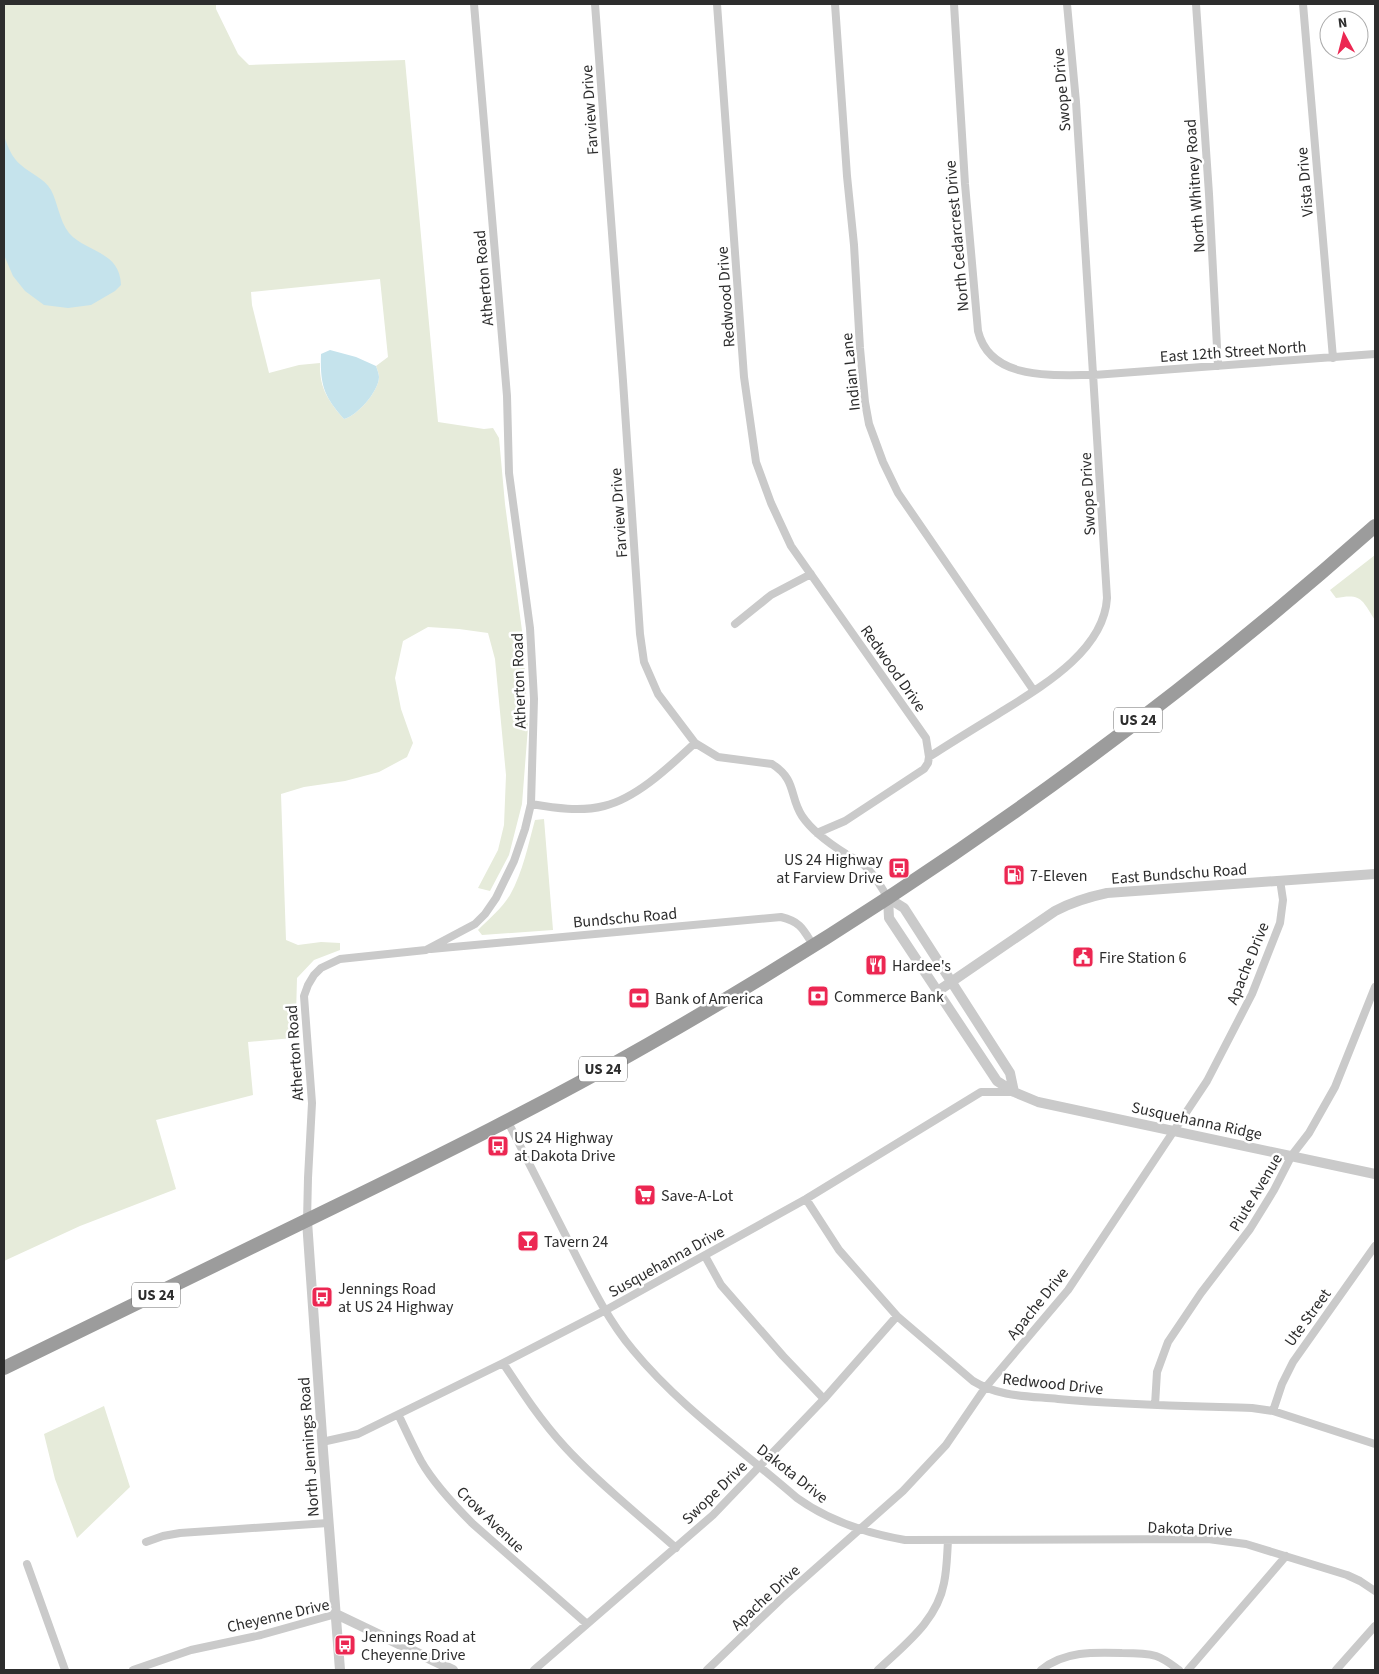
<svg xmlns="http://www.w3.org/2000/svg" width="1379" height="1674" viewBox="0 0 1379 1674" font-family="'Source Sans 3',sans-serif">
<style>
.green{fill:#e6ebda;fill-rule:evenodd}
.water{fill:#c5e3ec}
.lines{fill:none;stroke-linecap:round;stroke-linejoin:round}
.minor{stroke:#cacaca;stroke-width:8}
.tertiary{stroke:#cacaca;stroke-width:10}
.trunk{stroke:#9c9c9c;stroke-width:14}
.labels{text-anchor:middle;stroke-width:5;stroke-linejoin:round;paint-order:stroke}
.shield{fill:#fff;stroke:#6c6c6c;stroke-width:1}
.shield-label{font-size:15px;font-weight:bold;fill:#2d2d2d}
.street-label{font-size:16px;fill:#2d2d2d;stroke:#fff}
.poi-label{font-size:16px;fill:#2d2d2d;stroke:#fff;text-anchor:start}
</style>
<rect width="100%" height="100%" fill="#fff"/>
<path class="green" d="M36 4H216V9L238 54 249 65 405 60 438 422 484 429 493 428 499 438 505 504 523 638 528 727 522 804 509 855 490 891 478 888 498 850 504 825 506 775 495 659 488 633 459 629 428 627 403 641 395 678 401 709 413 743 407 757 379 772 345 781 304 787 281 794 286 940 298 945 321 942 340 943V950L314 960 297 978 296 1016 293 1038 248 1042 253 1095 156 1120 176 1189 80 1226 4 1261V5ZM380 279 388 357 376 366C377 369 379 374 379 377 379 391 357 416 344 419 328 401 319 387 320 363L299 365 269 373 252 305 251 292Z
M1375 555V620C1362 600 1362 593 1336 598L1330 590Z
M544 819 553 930 482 935 478 930C489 919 502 908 510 895 523 872 528 845 535 820Z
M104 1406 130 1487 77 1538 55 1479 44 1434Z"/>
<path class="water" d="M4 136C8 147 12 158 21 165 31 174 44 178 51 190 58 203 59 220 69 233 87 253 120 251 121 285L115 291 91 305 68 308 44 305 25 291 13 276 4 255Z
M330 350 356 357 376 366C377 369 379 374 379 377 379 391 357 416 344 419 324 396 320 386 321 354Z"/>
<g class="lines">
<path class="minor" d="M595 4 623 381 640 634 644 662 658 694 695 743 718 757 772 764C797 780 789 796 802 816 812 831 830 844 846 854 852 858 860 861 865 866 875 875 881 887 888 898
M717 4 744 377 756 462 771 503 791 546 926 738 929 757
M835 4 847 176 854 245 860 348 865 402 869 424 883 462 898 493 1034 691
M954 4 965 184 978 331C990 381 1053 375 1094 375L1375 354
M1196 4 1209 194 1218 366
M1303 4 1333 358
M735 624 771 595 811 574
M531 804C555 808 580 812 604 806 637 798 670 766 695 743
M817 833 845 821 924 769 928 763 929 757C952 742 975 728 998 714 1039 688 1104 652 1107 598L1076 102 1067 4
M431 949 781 917C801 922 803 929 813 945
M507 1120C528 1161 549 1202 569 1242 588 1279 606 1318 633 1350 680 1407 742 1450 797 1498 829 1521 865 1533 905 1540L1208 1539 1246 1544 1347 1575 1360 1581 1375 1591
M806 1199 839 1250 897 1316 973 1381C999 1397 1028 1396 1058 1399 1122 1405 1187 1406 1252 1408L1273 1411 1375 1444
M307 1221 308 1178 312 1103 304 996 308 985 314 975 321 968 340 959 426 950 475 924 485 914 496 898 514 861 525 829 531 804 534 699 530 628 509 473 507 396 474 4
M705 1256 721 1285 783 1356 824 1399
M503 1363C522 1392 541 1421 565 1447 598 1483 639 1515 676 1548
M1155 1405 1157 1372 1168 1342 1201 1293 1250 1229 1274 1190 1292 1155 1309 1133 1335 1087 1375 987
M1273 1411 1282 1384 1293 1362 1375 1246
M399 1416C406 1431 413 1446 421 1461 434 1484 454 1505 473 1524L587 1624
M322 1442 358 1434 503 1363 606 1310 806 1199 981 1092H1014
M146 1542 163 1536 180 1533 328 1523
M27 1564 65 1670
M133 1670 191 1650 261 1635 336 1614
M534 1670 713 1515 824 1399 897 1316
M707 1670 781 1599 903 1491 946 1445 985 1388 1068 1290 1207 1081 1252 994 1280 923 1283 900 1280 880
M878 1670C904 1645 937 1621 944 1583 947 1569 947 1555 948 1541
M1041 1670C1064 1651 1094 1652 1122 1653 1133 1653 1146 1653 1156 1656 1165 1659 1172 1665 1179 1670
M1188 1670 1286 1556
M1336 1670 1375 1626"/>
<path class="tertiary" d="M888 898 889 918 997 1081 1014 1092 1038 1102 1375 1174
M888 898 904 908 1010 1073 1014 1092
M938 991 1055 911C1072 902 1088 897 1107 893L1375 874
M307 1221 323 1450 340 1670
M336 1614 453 1670"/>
<path class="trunk" d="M4 1368C113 1315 223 1261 332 1208 439 1156 546 1103 649 1044 907 897 1153 723 1375 526"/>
</g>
<defs>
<g id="bus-square" transform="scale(1.125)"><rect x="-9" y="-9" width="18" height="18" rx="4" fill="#ec2752" stroke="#fff"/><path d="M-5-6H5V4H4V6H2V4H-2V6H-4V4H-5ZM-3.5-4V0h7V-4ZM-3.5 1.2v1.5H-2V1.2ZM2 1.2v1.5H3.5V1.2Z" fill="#fff"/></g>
<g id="fuel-square" transform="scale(1.125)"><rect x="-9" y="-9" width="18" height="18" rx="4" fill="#ec2752" stroke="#fff"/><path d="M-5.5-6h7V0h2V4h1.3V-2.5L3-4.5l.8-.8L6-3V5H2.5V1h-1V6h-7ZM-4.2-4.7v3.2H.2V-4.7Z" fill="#fff"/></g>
<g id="civic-square" transform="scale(1.125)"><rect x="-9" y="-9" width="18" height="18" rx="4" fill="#ec2752" stroke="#fff"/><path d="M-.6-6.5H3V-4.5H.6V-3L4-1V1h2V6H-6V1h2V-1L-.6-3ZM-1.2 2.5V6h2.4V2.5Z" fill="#fff"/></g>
<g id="restaurant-square" transform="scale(1.125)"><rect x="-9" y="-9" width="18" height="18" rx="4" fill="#ec2752" stroke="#fff"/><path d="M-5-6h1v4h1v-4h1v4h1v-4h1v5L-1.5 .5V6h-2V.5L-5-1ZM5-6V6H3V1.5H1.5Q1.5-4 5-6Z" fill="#fff"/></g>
<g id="bank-square" transform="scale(1.125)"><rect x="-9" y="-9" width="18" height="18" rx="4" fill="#ec2752" stroke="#fff"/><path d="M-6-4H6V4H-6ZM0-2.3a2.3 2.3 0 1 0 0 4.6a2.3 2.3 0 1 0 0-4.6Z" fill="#fff"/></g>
<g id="supermarket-square" transform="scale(1.125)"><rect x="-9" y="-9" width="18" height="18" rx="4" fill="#ec2752" stroke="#fff"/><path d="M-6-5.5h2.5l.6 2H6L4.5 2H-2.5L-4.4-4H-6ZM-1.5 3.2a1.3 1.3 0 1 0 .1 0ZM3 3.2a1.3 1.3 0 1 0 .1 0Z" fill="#fff"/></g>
<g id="bar-square" transform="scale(1.125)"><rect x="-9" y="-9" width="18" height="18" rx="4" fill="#ec2752" stroke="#fff"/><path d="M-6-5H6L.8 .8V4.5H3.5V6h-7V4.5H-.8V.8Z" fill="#fff"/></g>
</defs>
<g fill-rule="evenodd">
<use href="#bus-square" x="899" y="868"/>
<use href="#fuel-square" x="1014" y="875"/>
<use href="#civic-square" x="1083" y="957"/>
<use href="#restaurant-square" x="876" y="965"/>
<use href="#bank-square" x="818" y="996"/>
<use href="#bank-square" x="639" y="998"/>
<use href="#bus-square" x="498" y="1146"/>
<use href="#supermarket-square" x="645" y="1195"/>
<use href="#bar-square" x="528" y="1241"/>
<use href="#bus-square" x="322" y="1297"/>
<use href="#bus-square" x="345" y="1645"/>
</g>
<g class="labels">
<g class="shield">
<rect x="1114" y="707.5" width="48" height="25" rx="4"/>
<rect x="579" y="1056.5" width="48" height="25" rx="4"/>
<rect x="132" y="1282.5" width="48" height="25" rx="4"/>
</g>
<g class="shield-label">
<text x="1138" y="725">US 24</text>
<text x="603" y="1074">US 24</text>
<text x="156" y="1300">US 24</text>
</g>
<g class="street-label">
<text transform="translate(1061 90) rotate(-95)" y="6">Swope Drive</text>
<text transform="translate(589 110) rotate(-94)" y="6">Farview Drive</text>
<text transform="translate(1304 182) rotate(-95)" y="6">Vista Drive</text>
<text transform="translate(1194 186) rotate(-94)" y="6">North Whitney Road</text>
<text transform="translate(956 236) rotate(-95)" y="6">North Cedarcrest Drive</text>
<text transform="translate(483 278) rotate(-95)" y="6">Atherton Road</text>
<text transform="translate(725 297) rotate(-94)" y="6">Redwood Drive</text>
<text transform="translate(1233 351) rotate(-4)" y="6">East 12th Street North</text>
<text transform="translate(850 372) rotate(-96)" y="6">Indian Lane</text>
<text transform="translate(1087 494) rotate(-93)" y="6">Swope Drive</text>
<text transform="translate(618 513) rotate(-94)" y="6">Farview Drive</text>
<text transform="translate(894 668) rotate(55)" y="6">Redwood Drive</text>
<text transform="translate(518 681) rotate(-92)" y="6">Atherton Road</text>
<text transform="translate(1179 873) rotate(-4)" y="6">East Bundschu Road</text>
<text transform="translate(625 917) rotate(-5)" y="6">Bundschu Road</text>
<text transform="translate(1247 963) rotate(-68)" y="6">Apache Drive</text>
<text transform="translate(294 1053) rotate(-94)" y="6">Atherton Road</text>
<text transform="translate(1197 1120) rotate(12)" y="6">Susquehanna Ridge</text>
<text transform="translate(1255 1192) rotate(-59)" y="6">Piute Avenue</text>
<text transform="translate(666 1261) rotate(-29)" y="6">Susquehanna Drive</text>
<text transform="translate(1037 1303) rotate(-51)" y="6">Apache Drive</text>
<text transform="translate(1307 1317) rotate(-54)" y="6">Ute Street</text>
<text transform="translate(1053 1383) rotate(6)" y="6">Redwood Drive</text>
<text transform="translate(308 1447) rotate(-94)" y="6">North Jennings Road</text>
<text transform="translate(793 1473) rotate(38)" y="6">Dakota Drive</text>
<text transform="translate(714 1492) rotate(-44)" y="6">Swope Drive</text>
<text transform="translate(491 1519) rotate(44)" y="6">Crow Avenue</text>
<text transform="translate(1190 1528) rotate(2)" y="6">Dakota Drive</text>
<text transform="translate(765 1597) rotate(-43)" y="6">Apache Drive</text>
<text transform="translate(278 1615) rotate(-13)" y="6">Cheyenne Drive</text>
</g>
<g class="poi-label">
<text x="883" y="865" text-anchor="end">US 24 Highway<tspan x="883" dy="18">at Farview Drive</tspan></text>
<text x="1030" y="881">7-Eleven</text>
<text x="1099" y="963">Fire Station 6</text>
<text x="892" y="971">Hardee's</text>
<text x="834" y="1002">Commerce Bank</text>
<text x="655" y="1004">Bank of America</text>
<text x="514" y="1143">US 24 Highway<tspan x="514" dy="18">at Dakota Drive</tspan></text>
<text x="661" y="1201">Save-A-Lot</text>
<text x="544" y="1247">Tavern 24</text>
<text x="338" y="1294">Jennings Road<tspan x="338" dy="18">at US 24 Highway</tspan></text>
<text x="361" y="1642">Jennings Road at<tspan x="361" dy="18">Cheyenne Drive</tspan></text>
</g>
</g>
<rect width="1379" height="1674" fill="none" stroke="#2d2d2d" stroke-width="10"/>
<g transform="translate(1344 35) rotate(353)"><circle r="24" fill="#ffffff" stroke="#ababab"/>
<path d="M0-4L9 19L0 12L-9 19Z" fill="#ec2752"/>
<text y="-8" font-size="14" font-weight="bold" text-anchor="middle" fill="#2d2d2d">N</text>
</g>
</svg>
